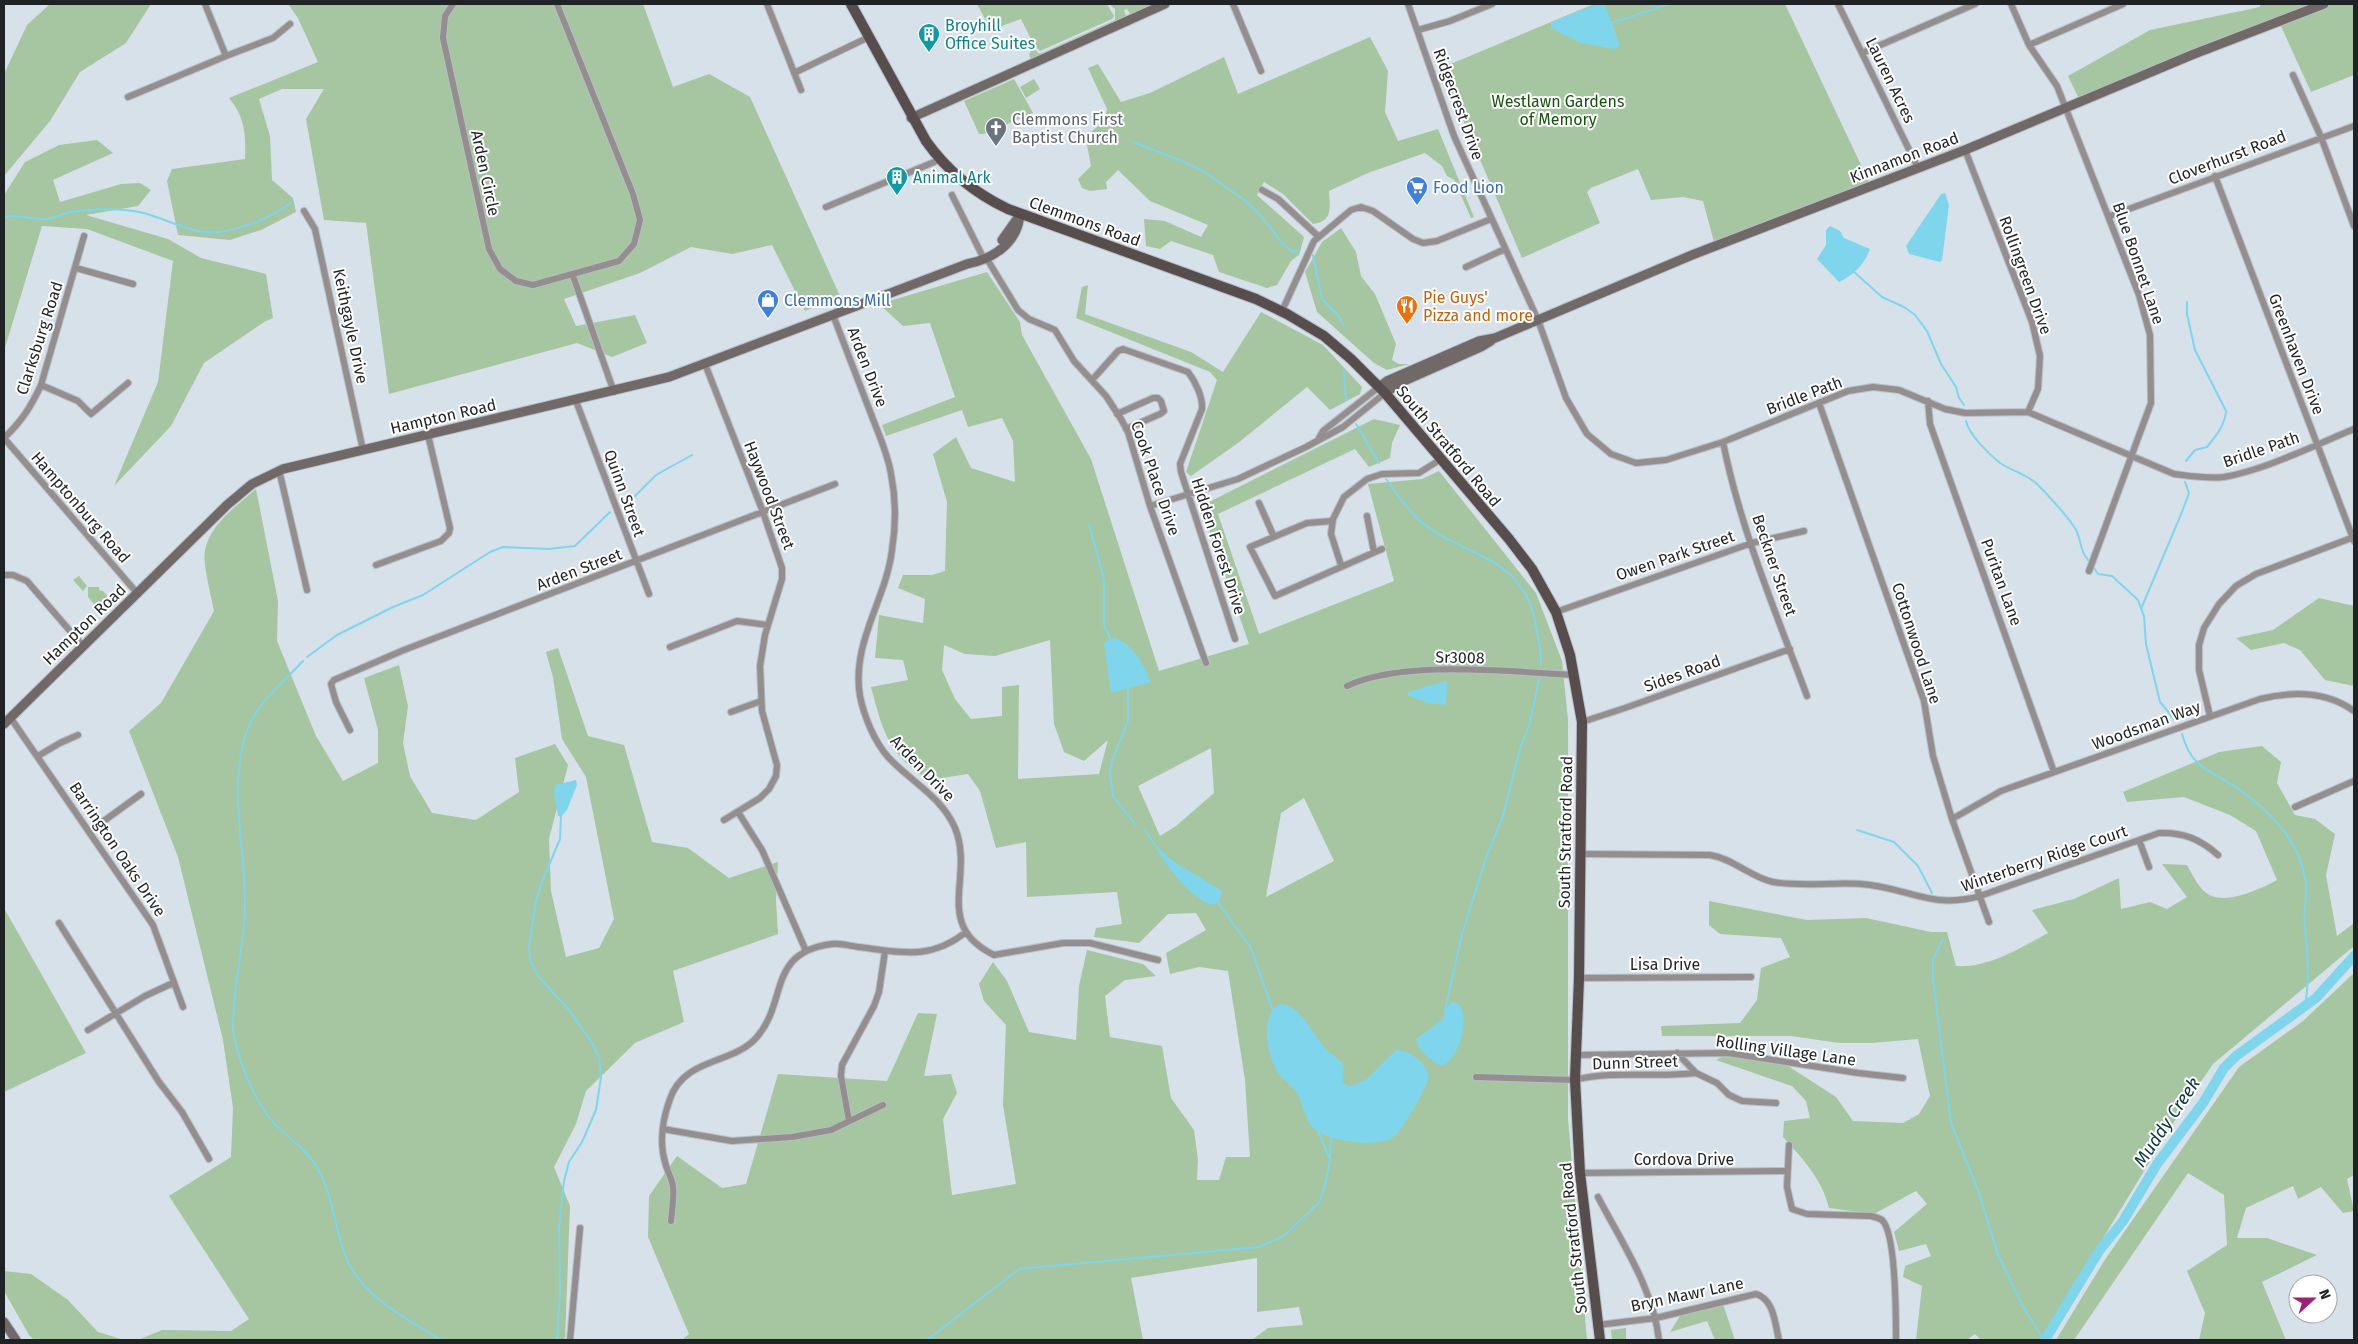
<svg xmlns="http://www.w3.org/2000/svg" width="2358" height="1344" viewBox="0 0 2358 1344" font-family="'Fira Sans',sans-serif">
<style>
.green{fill:#a5c6a0;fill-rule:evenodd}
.water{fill:#7fd5eb}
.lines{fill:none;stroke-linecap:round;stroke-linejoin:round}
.stream{stroke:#7fd5eb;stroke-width:2}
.river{stroke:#7fd5eb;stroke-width:10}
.street-casing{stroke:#b6bfc7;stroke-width:8}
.secondary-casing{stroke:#b6bfc7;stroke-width:11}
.primary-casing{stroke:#b6bfc7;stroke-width:12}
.street{stroke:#948e8e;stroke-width:6}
.secondary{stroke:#716868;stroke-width:9}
.primary{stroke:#574d4d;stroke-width:10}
.labels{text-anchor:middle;stroke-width:4;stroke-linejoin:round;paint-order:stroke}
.culture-label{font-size:16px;fill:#0d838f;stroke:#fff;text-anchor:start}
.street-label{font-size:16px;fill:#1f2326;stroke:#fff}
.park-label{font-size:16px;fill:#15530c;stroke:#fff}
.worship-label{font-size:16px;fill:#5b616d;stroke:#fff;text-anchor:start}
.shop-label{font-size:16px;fill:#366cbe;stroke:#fff;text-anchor:start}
.food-label{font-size:16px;fill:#c56008;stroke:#fff;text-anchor:start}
.water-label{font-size:18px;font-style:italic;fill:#0c363f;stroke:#fff}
</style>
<rect width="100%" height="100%" fill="#d7e1ea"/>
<path class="green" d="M50 4H151L126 43 80 72 50 121 4 176V74L27 25Z
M288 4H643L673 87 709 74 750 97 840 296 805 311 772 245 732 254 691 247 640 273 564 299 576 326 635 315 647 343 612 357 577 343 389 394 366 223 324 220 306 119 324 89H282L259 99 270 136 272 180 293 198 296 212 261 230 230 240 178 235 167 181 172 169 245 159C246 135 245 117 229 98L318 62 298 18Z
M977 4H1107L1114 16 1112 19 1040 51 1034 45 1021 19 991 30Z
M1109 4H1153L1130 14 1127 9 1124 10 1126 16 1031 59 1029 55 1033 46 1038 53H1042L1115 20V9Z
M1594 4H1785L1869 182 1714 242 1703 201 1683 197 1651 200 1638 169 1591 188 1587 192 1600 223 1522 258 1441 68Z
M2260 4H2309L2078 97 2068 76 2150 30 2260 7Z
M2332 4H2354V75L2311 92 2280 24Z
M1370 37 1388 71 1385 112 1398 141 1438 129 1474 217 1471 218 1454 180 1447 176 1442 166 1425 153 1368 173 1329 191C1330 207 1333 222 1313 224L1283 194 1264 182 1257 195 1304 237 1299 255 1291 261 1277 285 1267 288 1219 272 1213 255 1171 241 1160 249 1146 246 1144 219 1165 221 1201 237 1208 225 1150 201 1118 170 1106 182 1107 189 1090 191 1082 188 1078 179 1091 166 1087 145 1090 133 1105 120 1107 109 1088 68 1098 64 1121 102 1150 93 1224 57 1238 94Z
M1014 79 1033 113 984 134H979L964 101Z
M1034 79 1040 89 1026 98 1020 87Z
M97 140 113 153 53 180 60 202 121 184 140 183 151 190 138 206 86 215 168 239 201 258 266 274 273 318 264 322 204 363 171 426 114 486 158 382 173 261 87 229 42 226 4 351V195L25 162 59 145Z
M1341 228 1356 252 1361 276 1375 294 1396 344 1392 360 1399 364H1409L1387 370 1374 363 1317 312 1305 272 1322 242Z
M987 272 1020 322 1022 335 1091 459 1159 671 1249 644 1201 506 1374 419 1400 425 1392 443 1390 458 1369 467 1355 449 1218 514 1259 634 1394 581 1368 484 1422 479 1439 471 1536 593 1562 661 1568 720V1119L1587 1340H1252L1268 1328 1303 1325 1299 1307 1257 1312V1258L1131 1278 1143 1340H682L689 1334 648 1237 649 1196 677 1156 722 1188 746 1184 778 1074 887 1081 918 1013 937 1014 924 1076 951 1074 957 1093 943 1119 952 1195 1016 1184 1003 1105 1006 1025 984 1001 979 984 993 962 1007 981 1029 1032 1076 1040 1079 986 1087 950 1143 964 1156 976 1125 980 1105 996 1110 1037 1162 1046 1171 1098 1194 1130 1198 1160 1197 1180H1219L1226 1157H1250L1245 1080 1228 971 1199 967 1170 974 1166 953 1206 930 1196 913 1168 914 1139 943 1094 937 1096 928 1122 924 1117 892 1027 897 1026 842 996 848 980 791 968 774 929 780C888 754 883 732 871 687L908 680 903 660 875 658 879 615 923 623 925 599 898 588 903 575H932L945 571 947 502 933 454 956 437 971 468 1015 482 1013 441 1002 418 968 427 962 410 886 436 882 425 955 397 930 323 903 326 879 304ZM1050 640 1054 724 1064 752 1084 761 1108 740 1099 774 1018 779 1019 685 1002 687V716L971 719 955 699 942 670 944 645 965 654 995 656ZM1211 748 1214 793 1176 826 1160 836 1138 786ZM1304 798 1334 861 1266 897 1281 813Z
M1088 285 1085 314 1191 352 1223 372 1261 312 1323 345 1362 387 1360 394 1330 410 1307 387 1238 443 1191 476 1186 472 1217 380 1210 372 1076 318 1082 287Z
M256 489 278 601 277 641 316 736 343 781 378 763V730L364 678 399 665 408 706 403 743 410 776 432 813 476 820 519 792 515 758 555 744 568 765 549 839 551 891 566 957 599 948 614 919 586 777 562 739 553 677 546 652 558 648 588 736 624 745 652 842 688 848 729 878 778 862 776 900 778 934 673 971 684 1022 635 1043 586 1091 576 1124 554 1167 570 1206 565 1340H138L162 1330 231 1331 249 1319 169 1196 231 1157 233 1108 223 1040 178 857 129 731 161 703 214 611C211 596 207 581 205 565 200 531 233 509 256 489Z
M79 576 87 586 83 591 73 580Z
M88 587H99V590L103 591 110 599 98 609 88 597Z
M2319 598 2354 606V686L2325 680 2300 650 2284 643 2251 650 2236 638 2273 630Z
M2262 746 2281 762 2277 783 2295 815 2315 819 2335 834 2326 875 2337 936 2354 923V946L2213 1064 2180 1112 2041 1340H1981L1975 1334 1967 1340H1916L1922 1286 1903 1277 1905 1266 1931 1256 1926 1244 1899 1251 1894 1232 1927 1204 1916 1191 1874 1214 1829 1208C1822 1179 1803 1159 1783 1137L1784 1121 1810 1118 1806 1101 1792 1086 1716 1060 1722 1057 1749 1058 1788 1066 1836 1097 1853 1121 1903 1123 1919 1114 1930 1096 1918 1039 1872 1043H1839L1791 1036H1662L1661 1026 1740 1023 1757 1000 1761 968 1790 957 1781 938 1720 934 1709 925V901L1807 920 1866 918 1931 932H1947L1956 966C1989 968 2020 948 2048 933L2032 910 2074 899 2119 878 2121 909 2150 902 2167 909 2187 897 2162 864 2187 865C2191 872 2195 881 2201 888 2218 910 2258 890 2277 880L2256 831 2230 815 2184 797 2127 802 2123 792 2219 752Z
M4 908 86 1053 4 1092Z
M2354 973V1175L2347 1179 2354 1211 2343 1213 2321 1187 2298 1199 2293 1186 2246 1208 2237 1238H2267L2317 1255 2262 1282 2286 1340H2199L2205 1313 2187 1271 2227 1245 2224 1195 2188 1173 2074 1340H2056L2104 1261 2239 1067 2303 1021Z
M4 1271 31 1274 68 1300 98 1332 124 1340H34L29 1335 4 1291Z
M1723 1304 1735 1340H1715L1707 1321 1670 1332 1680 1316Z
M1626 1328V1340H1612L1611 1330Z"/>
<path class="water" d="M1598 4H1604L1606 7 1620 46 1614 49 1581 43 1551 28V22Z
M1945 193 1949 205 1942 260 1940 262 1909 254 1906 246 1941 194Z
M1830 226 1840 231 1844 238 1870 249C1864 265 1854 275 1839 282L1817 259 1826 245V230Z
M1115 638C1133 644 1144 665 1151 682L1111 693 1104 644 1106 641Z
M1445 681 1447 684 1446 703 1444 705 1428 703 1407 695 1408 692Z
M576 780 577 785 567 810 561 817 558 816 554 794 555 785Z
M1154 844 1174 862 1221 890 1222 894 1218 902 1211 905C1191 898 1164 864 1154 844Z
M1451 1002 1459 1004C1470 1022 1460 1055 1443 1066 1433 1063 1417 1050 1416 1039L1443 1019 1445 1009Z
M1280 1004C1301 1004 1314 1037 1327 1050 1331 1055 1338 1057 1342 1063 1346 1070 1342 1075 1343 1082L1349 1087 1367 1079 1396 1050C1410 1050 1426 1062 1429 1077 1425 1090 1403 1131 1392 1138 1375 1148 1325 1141 1312 1127 1304 1118 1303 1102 1296 1092 1291 1085 1283 1080 1278 1073 1267 1056 1259 1015 1280 1004Z"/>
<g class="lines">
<path class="stream" d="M1612 23 1669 4
M1133 142 1182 161 1203 171 1246 201 1261 216 1282 243 1293 252 1300 250
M4 217C17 214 29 219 41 219 52 220 61 214 71 212 92 209 118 208 139 212 159 216 178 227 198 231 225 237 268 220 291 203
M1313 255 1322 299 1337 314 1344 326
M1854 272 1882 297 1904 307 1915 315 1927 331 1941 364 1956 387 1959 398 1964 405
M1344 371 1346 400
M1966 421C1969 435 1989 454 2000 463 2012 471 2026 474 2037 484 2046 493 2073 522 2077 532 2082 543 2079 549 2088 560
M1356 424 1379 463
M2186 461 2195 450 2207 447C2216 436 2225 425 2226 411L2195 350 2187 314V302
M1386 479C1396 493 1407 509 1420 521 1466 559 1526 555 1536 627 1538 640 1542 652 1541 665
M626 505 656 475 692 455
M1089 524 1104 580V625L1111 640
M2094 568 2098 574 2112 576 2138 600 2144 616 2146 644 2160 702 2174 719
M2141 609 2182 512 2189 493 2185 482
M307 657 337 635 393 607 423 595 490 552 503 547 549 549 575 546 610 512
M303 661C283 683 257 702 247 731 227 788 246 847 245 905 245 939 236 973 234 1006 234 1018 231 1029 235 1041 241 1066 253 1095 268 1116 282 1134 302 1145 315 1164 332 1191 334 1223 344 1252 358 1295 406 1318 441 1340
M1128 687V721L1112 761 1110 774 1113 796 1136 825
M2182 734C2192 770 2210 769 2237 788 2270 811 2301 841 2306 884 2307 898 2303 912 2305 926 2307 954 2310 978 2305 1006
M1145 830 1155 845
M1857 830 1894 842 1918 866 1932 893
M1217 901 1251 948 1273 1011
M1943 939 1933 959V978L1951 1123 1979 1193 1997 1252 2022 1305 2044 1340
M1445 1010 1462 934 1486 858 1503 816 1520 749 1530 723 1539 679
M1317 1129 1329 1157
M557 1340 560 1289 559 1228 564 1181 569 1162 582 1142 596 1110 601 1077 599 1057 592 1043 569 1010 538 976 530 960 529 946 536 901 542 882 560 839 561 815
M927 1340 1019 1269 1259 1247 1282 1237 1319 1203 1325 1186 1330 1160 1331 1135"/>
<path class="river" d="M2045 1340 2099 1251 2123 1221 2157 1164 2203 1103 2224 1068 2236 1056 2316 998 2354 956"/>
<g class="street-casing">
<path id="street" d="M453 4 445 16 443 38 489 249 500 269 516 281 533 285 619 261 634 244 640 220 633 194 557 4
M767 4 801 90
M1233 4 1261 71
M1408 4 1454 136 1538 320 1566 398 1587 434 1611 454 1636 463 1666 460 1723 442 1848 391 1873 387 1899 390 1945 409 1965 413 2028 412 2174 474C2190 476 2208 479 2224 477 2265 470 2315 445 2354 429
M1838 4 1918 168
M2011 4 2029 45 2057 86 2139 295 2150 335 2151 403 2089 571
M1418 30 1450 21 1492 4
M2029 45 2123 4
M1862 53 1975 4
M226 56 273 38 290 24
M794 73 869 37
M2293 75 2321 137 2354 226
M128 97 226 56 205 4
M1965 150 2032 322 2040 356 2038 389 2028 412
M2215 176 2354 541
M1262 190 1278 199 1318 236
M952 195 982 255
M826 207 939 160
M304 211 315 229 363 450
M2110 216 2354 126
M987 259 1018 310 1029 319 1055 330 1074 361 1106 396 1121 419 1128 432 1150 506 1206 663
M1466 267 1505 249
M76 268 133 284
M573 276 614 392
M1282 311 1314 241 1351 210 1361 207 1373 211 1413 239 1423 243 1437 241 1491 219
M833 315C846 348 858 381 871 414 878 433 888 454 891 474 896 499 896 525 892 550 886 600 851 643 860 696 864 716 874 741 888 757 910 781 942 797 955 828 975 876 932 925 994 955L1063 943H1090L1158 960
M705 364 763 512 782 568V579L765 635 760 666 762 711 777 765 776 776 769 789 760 798 724 820
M1092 380 1118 351 1123 349 1188 372C1195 381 1203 397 1202 409L1180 464 1181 472 1235 639
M41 385 78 401 91 414 128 383
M576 401 649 594
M1928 401 1930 424 2054 772
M1819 403 1924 701 1933 756 1952 819 1989 922
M1117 414 1153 398H1158L1161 401 1164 411 1160 414 1126 429
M4 438C21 422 31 407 41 385L84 236
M4 438 137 593
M1318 440 1323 431 1379 387
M1723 442C1740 528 1776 613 1807 696
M279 470 307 590
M1259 503 1274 537
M1150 506 1238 479 1306 447 1343 427 1385 393
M1367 516 1374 552
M1332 521 1307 523 1250 547 1275 596 1382 549
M376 565 441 541 449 533 450 528 428 435
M1341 565 1331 534 1333 519 1344 497 1367 479 1382 474 1419 473 1441 459
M4 575H13L27 581 83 646
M1556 612 1752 543 1804 531
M670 647 737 621 768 625
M1347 686C1404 659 1511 672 1575 675
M731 712 761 701
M2210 716 2199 670V645L2204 628 2219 604 2236 586 2256 574 2354 537
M10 717 153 925 183 1007
M1582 722 1625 708 1790 649
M350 730 336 702 331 684 334 680 404 650 835 484
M38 756 60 743 78 735
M2295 807 2354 781
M738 812 762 850 806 951
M1952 819 2001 791 2260 699C2293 691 2326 691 2354 711
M90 831 141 794
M2139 840 2149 867
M1579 854 1710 855C1734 859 1750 877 1773 882 1801 887 1832 882 1861 884 1907 887 1930 910 1980 896L2159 833C2183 832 2200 839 2218 855
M59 923 159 1082 182 1112 209 1159
M1579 978 1751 977
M88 1030 145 996 173 983
M1677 1053 1696 1073 1717 1083 1729 1095 1742 1101 1776 1103
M1576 1055 1728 1053 1858 1073 1903 1078
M1476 1077 1575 1080C1614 1070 1656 1078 1696 1073
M849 1121 841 1076 842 1065 874 1006 879 992 885 951
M663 1129 732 1141 792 1137 831 1130 883 1105
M1789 1145 1787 1187 1792 1209 1807 1214 1871 1216C1875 1217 1879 1218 1882 1220 1896 1233 1896 1319 1896 1340
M1580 1173 1787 1171
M1598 1197C1622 1243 1653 1288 1659 1340
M671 1221C672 1210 674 1199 673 1187 672 1178 667 1171 665 1162 659 1142 663 1118 670 1099 684 1057 733 1065 757 1037 788 1001 767 952 832 944 840 943 850 946 858 947 900 952 930 961 966 932
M1598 1325 1656 1318 1756 1294C1774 1299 1775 1324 1779 1340
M570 1340 580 1228"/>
</g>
<g class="secondary-casing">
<path id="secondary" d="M911 118 1165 4
M1002 240 1019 216
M1379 387 1387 381 1479 341 1495 338 1692 255 1965 150 2194 54 2324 4
M1385 393 1402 382 1481 347 1491 341
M4 724 227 505 252 484 283 469 669 377 967 264C993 259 1018 243 1020 214
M4 1322 16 1340"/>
</g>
<g class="primary-casing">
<path id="primary" d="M851 4 926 141C948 172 974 193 1008 209L1256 299 1287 314 1324 336 1351 359 1385 393 1509 539 1532 569 1556 612 1570 655 1582 722 1579 978 1575 1080 1580 1173 1600 1340"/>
</g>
<use href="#street" class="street"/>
<use href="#secondary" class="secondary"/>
<use href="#primary" class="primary"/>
</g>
<defs>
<g id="building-pin" transform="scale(1.125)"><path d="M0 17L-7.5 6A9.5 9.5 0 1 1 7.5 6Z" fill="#0f9aa8" stroke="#fff"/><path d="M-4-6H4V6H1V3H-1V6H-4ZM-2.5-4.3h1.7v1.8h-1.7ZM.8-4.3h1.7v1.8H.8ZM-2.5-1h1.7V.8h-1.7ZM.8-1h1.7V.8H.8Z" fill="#fff"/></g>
<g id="church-pin" transform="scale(1.125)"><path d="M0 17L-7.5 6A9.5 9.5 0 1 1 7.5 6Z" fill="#6b7280" stroke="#fff"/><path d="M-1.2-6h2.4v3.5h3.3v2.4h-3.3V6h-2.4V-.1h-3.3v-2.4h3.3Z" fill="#fff"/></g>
<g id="supermarket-pin" transform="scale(1.125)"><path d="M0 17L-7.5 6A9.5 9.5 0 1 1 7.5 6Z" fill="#3f7fe0" stroke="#fff"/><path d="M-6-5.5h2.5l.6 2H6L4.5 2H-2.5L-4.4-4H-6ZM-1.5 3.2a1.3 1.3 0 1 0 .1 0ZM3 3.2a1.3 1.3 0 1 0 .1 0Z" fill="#fff"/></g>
<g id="shop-pin" transform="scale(1.125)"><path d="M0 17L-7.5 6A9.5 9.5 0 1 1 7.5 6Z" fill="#3f7fe0" stroke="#fff"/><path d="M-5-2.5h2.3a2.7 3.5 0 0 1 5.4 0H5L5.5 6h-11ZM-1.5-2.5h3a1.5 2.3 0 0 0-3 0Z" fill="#fff"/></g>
<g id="restaurant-pin" transform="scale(1.125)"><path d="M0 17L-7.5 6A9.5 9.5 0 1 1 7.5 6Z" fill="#e8710a" stroke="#fff"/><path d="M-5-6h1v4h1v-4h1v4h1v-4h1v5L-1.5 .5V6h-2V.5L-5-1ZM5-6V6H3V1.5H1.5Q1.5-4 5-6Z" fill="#fff"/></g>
</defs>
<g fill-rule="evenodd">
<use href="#building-pin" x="929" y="34"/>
<use href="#church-pin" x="996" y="128"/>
<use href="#building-pin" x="897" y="177"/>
<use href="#supermarket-pin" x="1417" y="187"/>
<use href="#shop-pin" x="768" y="300"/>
<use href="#restaurant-pin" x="1407" y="306"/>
</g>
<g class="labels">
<g class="culture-label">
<text x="945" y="31">Broyhill<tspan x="945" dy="18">Office Suites</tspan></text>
<text x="913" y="183">Animal Ark</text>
</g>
<g class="street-label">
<text transform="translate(1891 80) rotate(64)" y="6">Lauren Acres</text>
<text transform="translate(1459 104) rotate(70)" y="6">Ridgecrest Drive</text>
<text transform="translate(1904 157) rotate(-21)" y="6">Kinnamon Road</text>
<text transform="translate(2227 157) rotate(-21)" y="6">Cloverhurst Road</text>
<text transform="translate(486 173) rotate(78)" y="6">Arden Circle</text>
<text transform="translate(1085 221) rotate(20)" y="6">Clemmons Road</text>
<text transform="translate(2139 263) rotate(71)" y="6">Blue Bonnet Lane</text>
<text transform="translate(2026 275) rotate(70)" y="6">Rollingreen Drive</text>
<text transform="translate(351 326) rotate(78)" y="6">Keithgayle Drive</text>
<text transform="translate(39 338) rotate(-72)" y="6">Clarksburg Road</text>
<text transform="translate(2297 354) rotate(69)" y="6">Greenhaven Drive</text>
<text transform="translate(868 367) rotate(69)" y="6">Arden Drive</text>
<text transform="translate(1804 395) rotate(-21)" y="6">Bridle Path</text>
<text transform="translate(443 416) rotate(-13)" y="6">Hampton Road</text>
<text transform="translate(1449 446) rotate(50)" y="6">South Stratford Road</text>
<text transform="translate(2261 449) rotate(-19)" y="6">Bridle Path</text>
<text transform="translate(1156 478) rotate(71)" y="6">Cook Place Drive</text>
<text transform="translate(625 493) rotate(70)" y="6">Quinn Street</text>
<text transform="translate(770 495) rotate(69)" y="6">Haywood Street</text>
<text transform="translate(81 507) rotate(49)" y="6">Hamptonburg Road</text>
<text transform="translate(1219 546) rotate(72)" y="6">Hidden Forest Drive</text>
<text transform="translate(1675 555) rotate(-19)" y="6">Owen Park Street</text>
<text transform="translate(1775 565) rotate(71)" y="6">Beckner Street</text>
<text transform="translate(579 569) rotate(-21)" y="6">Arden Street</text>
<text transform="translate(2002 582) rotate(70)" y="6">Puritan Lane</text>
<text transform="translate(84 624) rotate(-44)" y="6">Hampton Road</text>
<text transform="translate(1917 643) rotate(72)" y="6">Cottonwood Lane</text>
<text transform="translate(1460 657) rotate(1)" y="6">Sr3008</text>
<text transform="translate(1682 673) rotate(-20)" y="6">Sides Road</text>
<text transform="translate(2146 725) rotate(-20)" y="6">Woodsman Way</text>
<text transform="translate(923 768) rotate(46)" y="6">Arden Drive</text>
<text transform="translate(1565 832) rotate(-89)" y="6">South Stratford Road</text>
<text transform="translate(118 849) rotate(56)" y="6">Barrington Oaks Drive</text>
<text transform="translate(2044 858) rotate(-19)" y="6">Winterberry Ridge Court</text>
<text x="1665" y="970">Lisa Drive</text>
<text transform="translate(1786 1050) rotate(8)" y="6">Rolling Village Lane</text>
<text transform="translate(1635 1062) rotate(-2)" y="6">Dunn Street</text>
<text x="1684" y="1165">Cordova Drive</text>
<text transform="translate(1573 1238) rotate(-96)" y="6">South Stratford Road</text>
<text transform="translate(1687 1294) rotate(-12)" y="6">Bryn Mawr Lane</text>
</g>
<g class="park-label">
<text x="1558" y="107">Westlawn Gardens<tspan x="1558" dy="18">of Memory</tspan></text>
</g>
<g class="worship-label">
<text x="1012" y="125">Clemmons First<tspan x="1012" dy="18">Baptist Church</tspan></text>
</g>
<g class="shop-label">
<text x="1433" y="193">Food Lion</text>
<text x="784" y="306">Clemmons Mill</text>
</g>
<g class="food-label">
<text x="1423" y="303">Pie Guys'<tspan x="1423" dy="18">Pizza and more</tspan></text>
</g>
<g class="water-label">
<text transform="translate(2167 1122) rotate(-56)" y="6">Muddy Creek</text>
</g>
</g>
<rect width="2358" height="1344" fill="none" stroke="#1f2326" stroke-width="10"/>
<g transform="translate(2313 1299) rotate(69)"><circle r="24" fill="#ffffff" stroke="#a5a7a8"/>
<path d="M0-4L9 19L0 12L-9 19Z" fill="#9c2077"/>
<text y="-8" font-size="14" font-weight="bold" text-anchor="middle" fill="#1f2326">N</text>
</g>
</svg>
